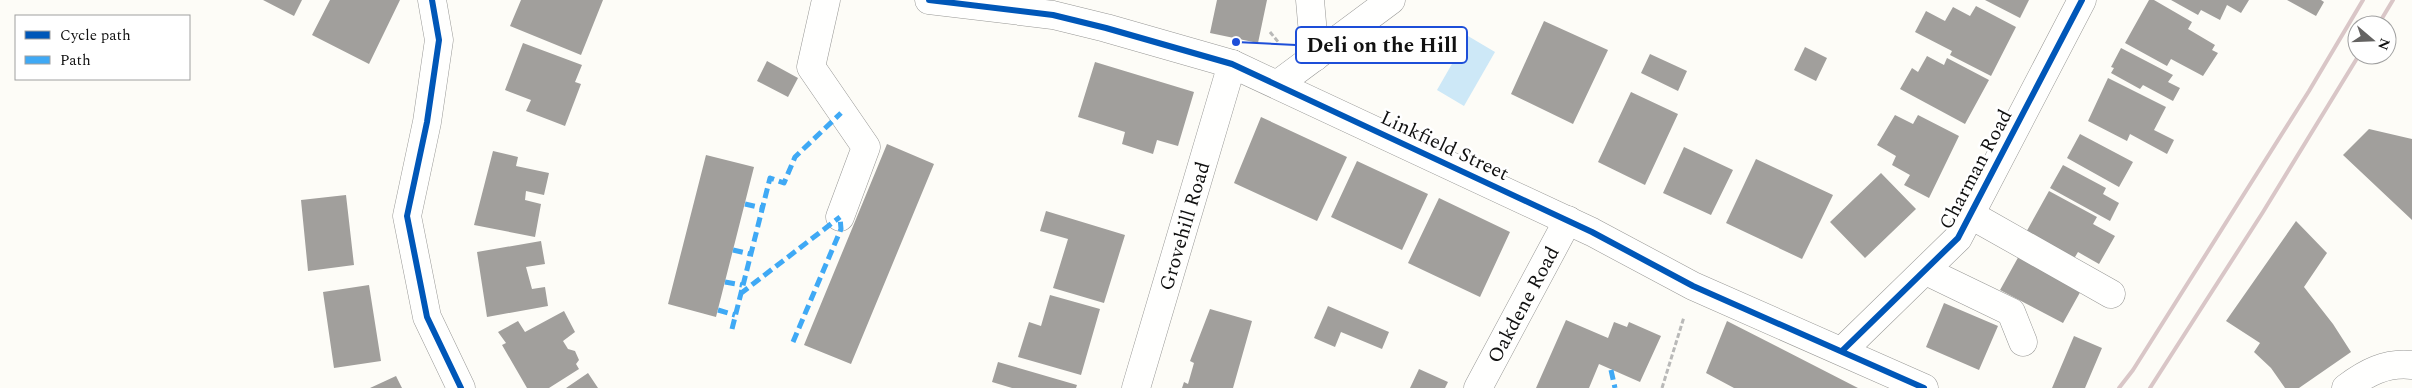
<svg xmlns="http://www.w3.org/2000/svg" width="2412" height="388" viewBox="0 0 2412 388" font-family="Spectral,serif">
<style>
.water{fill:#cde8f7}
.building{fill:#a19f9c}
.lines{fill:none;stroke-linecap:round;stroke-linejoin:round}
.minor-casing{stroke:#979795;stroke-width:29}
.path{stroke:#b9b9b8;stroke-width:3;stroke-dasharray:5 2.5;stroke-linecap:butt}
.minor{stroke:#fffffe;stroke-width:28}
.rail{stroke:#d9c6c7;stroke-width:4}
.quiet{stroke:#3fa9f5;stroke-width:5;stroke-dasharray:10 5;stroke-linecap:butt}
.cycleway-casing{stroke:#fff;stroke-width:9}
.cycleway{stroke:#0057b8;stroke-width:6}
.labels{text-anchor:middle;stroke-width:5;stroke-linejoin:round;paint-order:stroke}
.street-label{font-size:20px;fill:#111;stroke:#fff}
.leader{fill:none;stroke:#1d4ed8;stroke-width:2}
.callout-dot{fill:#1d4ed8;stroke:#fff;stroke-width:2}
.callout{fill:#fff;stroke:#1d4ed8;stroke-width:2}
.callout-label{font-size:21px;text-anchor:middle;font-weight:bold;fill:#111}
</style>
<rect width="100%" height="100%" fill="#fdfcf7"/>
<path class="water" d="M1468 36 1495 52 1464 106 1437 90Z"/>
<path class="building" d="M263 0H302L294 16Z
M330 0H400L369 64 312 35Z
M521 0H603L581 55 510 26Z
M1217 0H1267L1258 43 1210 33Z
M1985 0H2029L2020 18Z
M2149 0H2154L2192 22 2188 29 2215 45 2212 50 2218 53 2203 76 2171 59 2167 66 2125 43Z
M2171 0H2249L2241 13 2227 5 2220 20 2201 10 2198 15Z
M2287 0H2321L2324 2 2316 16Z
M1976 6 2016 27 1991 76 1950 55 1952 51 1915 32 1926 11 1945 21 1953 7 1970 16Z
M1544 21 1608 50 1573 124 1511 94Z
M523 43 582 65 575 82 581 84 565 126 526 111 531 100 505 90Z
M1805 47 1827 58 1816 81 1794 70Z
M2121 48 2173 75 2168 82 2180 88 2173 101 2143 85 2140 89 2111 73 2114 68 2111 67Z
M1650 54 1687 71 1678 91 1641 73Z
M1927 56 1944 65 1947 58 1989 80 1965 124 1900 89 1912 68 1918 72Z
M767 61 798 78 788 97 757 81Z
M1095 62 1194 92 1178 146 1157 140 1153 154 1122 144 1125 132 1078 117Z
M2108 78 2166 107 2154 130 2174 140 2167 154 2130 134 2127 141 2088 121Z
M1631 92 1678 114 1645 185 1598 162Z
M1895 115 1913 124 1918 115 1959 136 1929 198 1904 185 1910 175 1892 165 1896 156 1877 145Z
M1261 117 1347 157 1317 221 1234 183Z
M2369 129 2412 139V220L2343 155Z
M2080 134 2133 162 2119 187 2067 158Z
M887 144 934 164 851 364 804 345Z
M1684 147 1733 170 1711 215 1663 193Z
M493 151 518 157 516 166 549 173 544 195 526 191 525 200 541 204 535 237 474 225Z
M706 155 754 167 716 317 668 304Z
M1756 159 1833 195 1802 259 1726 223Z
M1357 161 1428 194 1402 250 1331 217Z
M2063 165 2106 188 2103 194 2119 203 2110 221 2050 188Z
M1881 173 1916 209 1865 258 1830 222Z
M2049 191 2097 217 2093 224 2115 236 2099 264 2078 252 2072 262 2024 236Z
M346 195 354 265 308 271 301 200Z
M1439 198 1510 232 1480 297 1408 263Z
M1046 211 1125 235 1104 303 1053 288 1068 239 1040 231Z
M2296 221 2327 253 2304 287 2333 324 2351 352 2299 388H2285L2271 368 2254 352 2260 343 2226 321Z
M541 241 545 264 526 267 532 289 545 287 548 306 487 317 477 252Z
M2020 254 2083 287 2063 323 2000 290Z
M369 285 381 361 334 368 323 292Z
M1050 295 1100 309 1081 375 1018 357 1029 322 1041 326Z
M1944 303 1998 326 1979 370 1926 347Z
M1328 306 1389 332 1382 349 1341 332 1335 347 1314 338Z
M1210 309 1252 321 1233 388H1182L1184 382 1188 384 1194 363 1190 361Z
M564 311 575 332 563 341 568 349 575 351 579 360 576 364 579 369 549 388H527L502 345 506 343 498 332 518 321 525 332Z
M1566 320 1608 338 1614 322 1627 327 1629 322 1661 336 1640 382 1599 364 1589 388H1536Z
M1727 321 1858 388H1734L1706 373Z
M2074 336 2102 348 2085 388H2052Z
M998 362 1077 385 1076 388H1012L992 382Z
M1419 369 1448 382 1445 388H1410Z
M588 373 598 388H566Z
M396 376 402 388H370Z"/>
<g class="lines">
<g class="minor-casing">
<g id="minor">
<path d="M432 0 439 40 427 122 407 216 427 317 461 388"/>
<path d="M826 0 811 67 866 147 840 217"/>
<path d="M929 0 1053 15 1106 28 1232 64 1592 232 1693 286 1924 388"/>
<path d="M1310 0 1315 57"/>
<path d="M1278 84 1391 0"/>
<path d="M1971 215 2111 294"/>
<path d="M1926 271 2011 312 2023 342"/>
<path d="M1842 351 1958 238 2082 0"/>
<path id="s1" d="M1136 388 1232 64"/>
<path id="s2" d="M1478 388 1568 220"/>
<path d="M2346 388C2366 373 2386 362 2412 365"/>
</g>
</g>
<path class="path" d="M1270 32 1279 43
M1662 388 1684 317"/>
<use href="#minor" class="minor"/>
<path class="rail" d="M2378 25 2393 0
M2119 388 2133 370 2309 91 2363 0
M2150 388 2263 212 2359 55"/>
<path class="quiet" d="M745 204 762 208
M733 250 750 254
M725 282 742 285
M740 294 840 217
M718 310 735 315
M732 329 770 178 784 183 795 157 841 113
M793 342 841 229 840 217
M1611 370 1615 388"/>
<g class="cycleway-casing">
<path id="cycleway" d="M432 0 439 40 427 122 407 216 427 317 461 388
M929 0 1053 15 1106 28 1232 64 1592 232 1693 286 1924 388
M1842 351 1958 238 2082 0"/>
</g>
<use href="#cycleway" class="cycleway"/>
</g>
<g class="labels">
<g class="street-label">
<text transform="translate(1445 145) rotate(25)" y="7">Linkfield Street</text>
<text transform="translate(1975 169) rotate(-62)" y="7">Charman Road</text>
<text dy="7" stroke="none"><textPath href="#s1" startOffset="169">Grovehill Road</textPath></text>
<text dy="7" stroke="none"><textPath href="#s2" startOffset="95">Oakdene Road</textPath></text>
</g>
</g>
<path class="leader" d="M1236 42L1296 45"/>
<circle class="callout-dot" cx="1236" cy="42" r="5"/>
<rect class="callout" x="1296" y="27" width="171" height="36" rx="5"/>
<g class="callout-label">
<text x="1382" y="52">Deli on the Hill</text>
</g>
<rect x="15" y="15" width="175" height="65" fill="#ffffff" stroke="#a0a0a0"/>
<rect x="25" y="31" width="25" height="8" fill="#0057b8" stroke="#a0a0a0"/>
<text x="60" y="40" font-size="15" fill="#111111">Cycle path</text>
<rect x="25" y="56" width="25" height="8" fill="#3fa9f5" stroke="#a0a0a0"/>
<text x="60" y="65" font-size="15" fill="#111111">Path</text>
<g transform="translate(2372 40) rotate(109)"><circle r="24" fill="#ffffff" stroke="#a0a0a0"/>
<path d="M0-4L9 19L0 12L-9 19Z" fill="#646362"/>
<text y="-8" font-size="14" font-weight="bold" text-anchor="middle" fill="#111111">N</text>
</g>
</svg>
